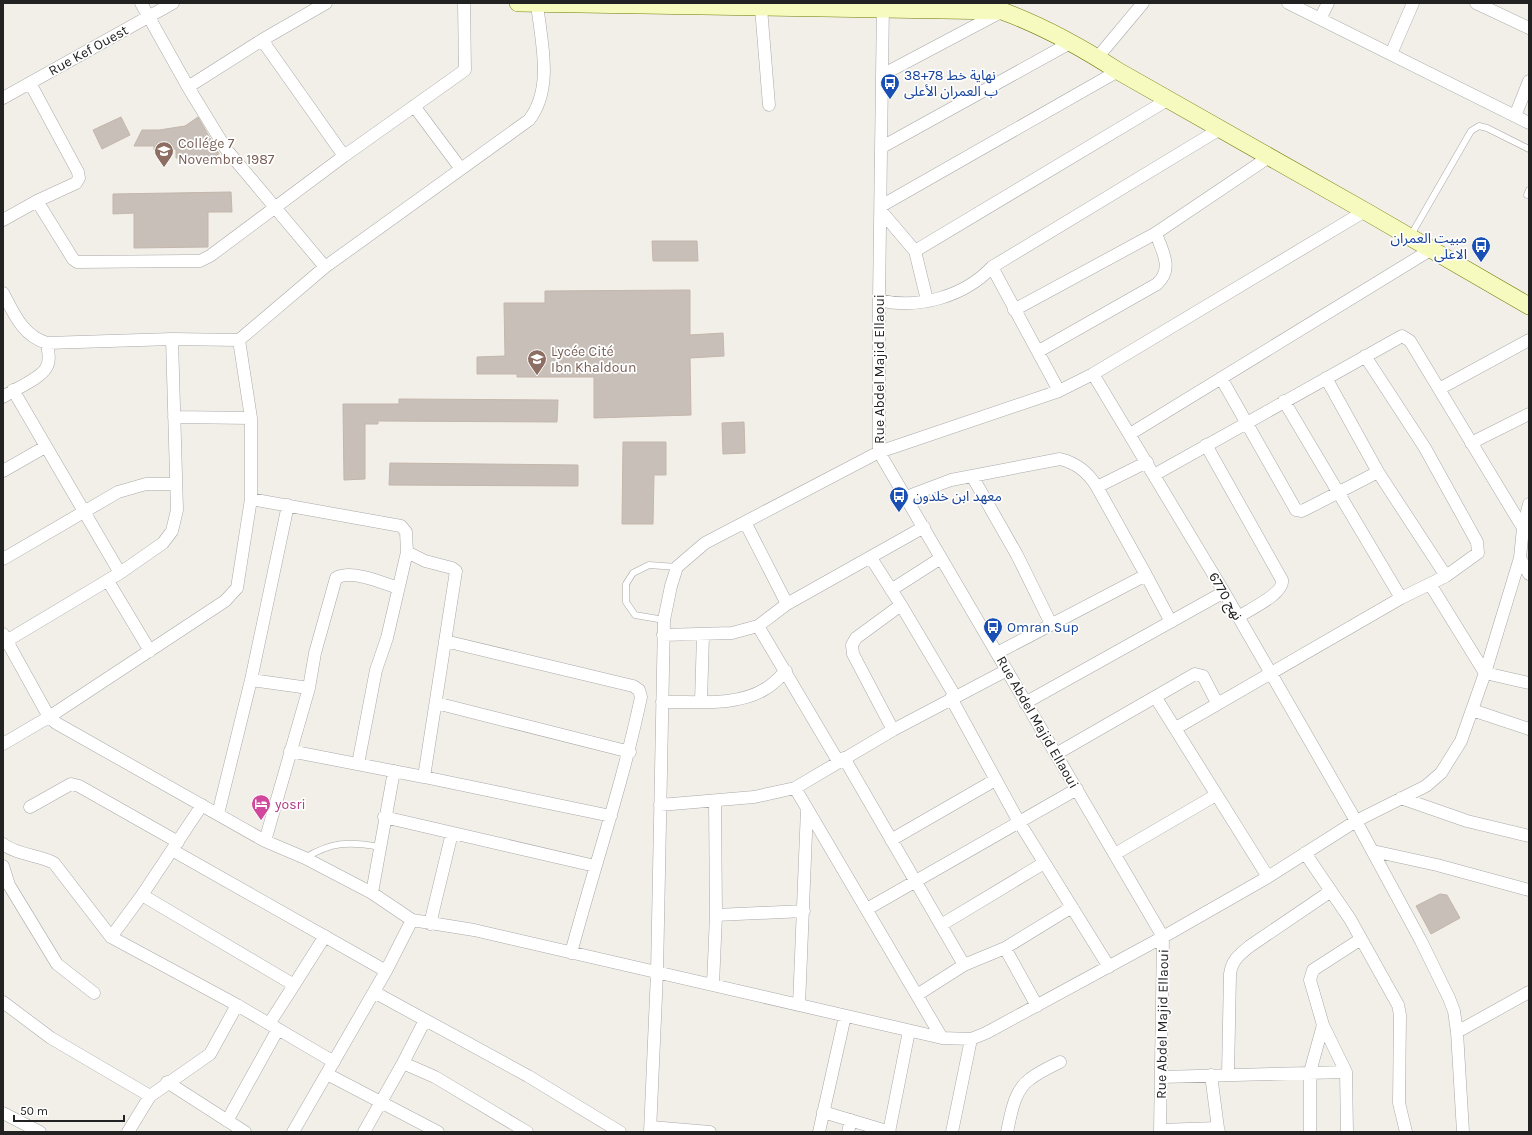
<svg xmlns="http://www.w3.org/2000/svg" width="1532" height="1135" viewBox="0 0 1532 1135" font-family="Karla,'Noto Sans Arabic',sans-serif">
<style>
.building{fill:#c7bfb8;stroke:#c4b6ab}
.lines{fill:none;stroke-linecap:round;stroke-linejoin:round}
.lane-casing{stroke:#a9a9a9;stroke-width:7}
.street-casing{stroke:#a9a9a9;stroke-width:13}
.secondary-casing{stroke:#707d05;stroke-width:18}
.lane{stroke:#fff;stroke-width:6}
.street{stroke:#fff;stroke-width:12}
.secondary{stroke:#f7fabf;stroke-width:17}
.labels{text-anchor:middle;stroke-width:3.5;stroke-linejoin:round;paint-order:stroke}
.street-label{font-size:14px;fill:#222;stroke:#fff}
.transit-label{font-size:14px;fill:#164399;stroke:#fff;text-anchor:start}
.education-label{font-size:14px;fill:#785e54;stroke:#fff;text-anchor:start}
.hotel-label{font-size:14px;fill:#b23c85;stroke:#fff;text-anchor:start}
</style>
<rect width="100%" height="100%" fill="#f2efe9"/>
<path class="building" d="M121 117 130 135 102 149 93 130Z
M198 117 219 154 207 160 202 156 176 158V149L154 150V146H134L142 130H159L185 126Z
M231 192 232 212H208V247L134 248V213L113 214V194Z
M652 241H697L698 261H653Z
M690 290V335L723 333 724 356 690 358 691 415 594 418V377H517V374H477V357L505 356 504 303H545V291Z
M399 399 558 400 557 422 378 421V424H365V479L344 480 343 404H399Z
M744 422 745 453 723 454 722 423Z
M623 442H666V475H654L653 524H622Z
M390 463 578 465V486L389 485Z
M1440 894 1447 895 1460 918 1431 934 1416 906Z"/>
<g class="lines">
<g class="lane-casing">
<path id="lane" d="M1527 195 1529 190
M1411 235 1471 131 1479 126 1487 128 1529 149
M664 620 635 615 626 602V584L633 573 649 565 677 567
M305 858C331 842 349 841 380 847"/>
</g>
<g class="street-casing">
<path id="street" d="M141 3 188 87 226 149 325 267
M883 3 879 300V452L1163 937 1160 1132
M1288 3 1529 123
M1476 3 1529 28
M761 8 769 105
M1320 19 1328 3
M262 40 344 156
M1391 54 1413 3
M1097 58 1143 3
M882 75 1001 12
M188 87 262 40 326 3
M3 98 173 3
M414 106 461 169
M1515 116 1529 81
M882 147 1070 43
M37 201 73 259 77 262 187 261H200L210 256 344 156 465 70 464 3
M881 206 1118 71
M881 211 915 251 927 300
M3 220 37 201 76 183 79 178 78 172 30 83
M915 251 1169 99
M992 267 1059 391
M3 293C14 314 23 336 47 343L172 339 239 340 325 267 529 120C554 88 541 41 537 4
M879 300C918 310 965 296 992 267L1220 129
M1014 310 1156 233 1269 157
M1039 351 1157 284C1174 268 1162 252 1156 233
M1093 374 1224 592 1356 821 1421 941 1449 998 1454 1011 1457 1032 1463 1132
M1221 378 1296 510 1302 511 1308 508 1378 472
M1326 378 1378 472 1446 576
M1439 389 1529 340
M13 390 120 573
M3 397C14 389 40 379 46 368 51 361 48 351 47 343
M1284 401 1401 598
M174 417 251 418
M1130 434 1432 249
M1471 443 1529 414
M1206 445 1282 580C1285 593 1249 610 1238 617
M3 471 45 447
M1154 475 1402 336 1410 341 1523 528
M972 476 1017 555 1051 624
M1097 487 1146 575
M906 497 951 480 1060 459C1077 463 1088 472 1097 487L1147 462
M251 499 401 526 406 532 407 552 425 561 452 568 456 571 424 777 611 816
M1529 504 1523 528 1520 558 1529 574
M745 522 787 604
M871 558 901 605 856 638 852 645 853 654 893 730
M3 559 118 492 146 484H176
M108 581 150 651
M1430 584 1485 673 1529 683
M891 590 941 558
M901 605 955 696
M3 634 49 717 56 723 265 841 305 858 372 893 412 920 474 930 942 1038 971 1039 986 1033 1163 937 1268 877 1356 821 1426 786 1441 773 1461 741 1485 673 1520 558
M663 635 732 633 758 626
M445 641 633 686 639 690 641 697C623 783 594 867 571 953
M3 643 120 573 163 543 172 531 177 510 172 339
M997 653 1146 575 1171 622
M251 680 309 688
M951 698 1019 822 1109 967
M1156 698 1268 877
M701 701 703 635
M662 702C694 701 737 707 765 689 773 685 780 677 786 671
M436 703 630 752
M1025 703 1224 592
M1472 710 1529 729
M1176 728 1401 598 1446 576 1478 553 1477 542 1425 448 1365 356
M3 744 49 717 225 601 237 588 251 499V418L239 340
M290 751 424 777
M1056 754 1195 674 1203 676 1217 703
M844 758 964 965
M838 761 758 626 787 604 924 527
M358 764 376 670 387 638 407 552
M795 788 942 1038
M1401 798 1467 821 1529 836
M660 805 754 797 795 788 893 730 1007 670
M30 807 71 784 79 786 178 842
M218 814 251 680 288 505
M384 817 595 866
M891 840 995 780
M265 841 309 688 315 653 336 578C352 569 383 583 398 588
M3 844C17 855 39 855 54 863L111 937 237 1005 334 1062
M172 850 386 971
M1373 851 1437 865 1529 890
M1305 853 1350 919 1398 1005 1400 1015 1399 1103 1406 1132
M1115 854 1216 795
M3 866 9 885 57 964 94 993
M372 893 394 771
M142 895 294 985 325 936
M867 909 1077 789
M716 915 804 911
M430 924 452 833
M941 925 1044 863
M111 937 142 895 202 805
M1005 948 1037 1006
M713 985 716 915 715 801
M374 992 528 1076 620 1132
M917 995 964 965 1005 948 1072 907
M3 1002 51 1038 150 1096
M799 1005 807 809
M425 1020 403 1063 435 1077 527 1132
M269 1024 294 985
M1457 1032 1529 992
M327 1074 438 1132
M1228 1074 1230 974C1232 960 1239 955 1250 946L1331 891
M1211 1075 1218 1128
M1161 1077 1346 1072
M167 1082 245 1132
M823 1112 890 1132
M3 1113 40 1132
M227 1121 278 1029
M651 1127 710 1132
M1160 1130 1218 1128 1219 1132
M128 1132 150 1096 210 1054 237 1005
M293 1132 386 971 412 920
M364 1132 403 1063
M650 1132 657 973 664 620 671 586 677 567 705 543 879 452 1059 391 1093 374 1365 211
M819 1132 845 1016
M848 1132 851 1120
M889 1132 909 1031
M952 1132 971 1039
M1007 1132C1011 1114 1014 1090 1030 1079 1039 1072 1050 1067 1060 1062
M1310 1132V1072L1323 1025
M1347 1132 1346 1072 1323 1025 1310 980 1313 970 1361 939"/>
</g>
<g class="secondary-casing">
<path id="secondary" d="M518 3 1002 11C1043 26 1081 47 1118 71L1365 211 1529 306"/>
</g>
<use href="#lane" class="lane"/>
<use href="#street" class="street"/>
<use href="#secondary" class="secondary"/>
</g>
<defs>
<g id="bus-pin" transform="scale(1)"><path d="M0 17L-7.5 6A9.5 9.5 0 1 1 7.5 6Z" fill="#1a4fb4" stroke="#fff"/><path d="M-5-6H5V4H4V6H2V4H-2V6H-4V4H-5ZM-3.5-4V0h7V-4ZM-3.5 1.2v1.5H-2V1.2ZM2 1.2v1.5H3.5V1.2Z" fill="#fff"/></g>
<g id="university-pin" transform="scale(1)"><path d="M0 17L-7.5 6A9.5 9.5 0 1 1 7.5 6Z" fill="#8d6e63" stroke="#fff"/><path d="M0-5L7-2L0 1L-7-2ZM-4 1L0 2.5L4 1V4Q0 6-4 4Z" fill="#fff"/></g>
<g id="school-pin" transform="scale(1)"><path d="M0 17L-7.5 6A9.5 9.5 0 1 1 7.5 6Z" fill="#8d6e63" stroke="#fff"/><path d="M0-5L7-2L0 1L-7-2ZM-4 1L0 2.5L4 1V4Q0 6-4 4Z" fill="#fff"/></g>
<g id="hotel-pin" transform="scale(1)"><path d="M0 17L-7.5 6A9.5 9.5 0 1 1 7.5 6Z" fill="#d1479c" stroke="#fff"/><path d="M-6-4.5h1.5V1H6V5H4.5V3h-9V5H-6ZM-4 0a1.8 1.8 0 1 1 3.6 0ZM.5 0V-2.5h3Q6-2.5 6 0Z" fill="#fff"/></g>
</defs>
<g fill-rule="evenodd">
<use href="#bus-pin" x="890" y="83"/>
<use href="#university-pin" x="164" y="151"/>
<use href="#bus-pin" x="1481" y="246"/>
<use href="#school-pin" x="537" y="359"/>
<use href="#bus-pin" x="899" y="496"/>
<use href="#bus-pin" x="993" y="627"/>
<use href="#hotel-pin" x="261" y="804"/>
</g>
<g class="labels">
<g class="street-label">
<text transform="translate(88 50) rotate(-29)" y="5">Rue Kef Ouest</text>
<text transform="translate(879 369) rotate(-90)" y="5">Rue Abdel Majid Ellaoui</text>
<text transform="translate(1226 596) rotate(60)" y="5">نهج 6770</text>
<text transform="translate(1038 722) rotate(60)" y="5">Rue Abdel Majid Ellaoui</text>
<text transform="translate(1162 1024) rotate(-89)" y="5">Rue Abdel Majid Ellaoui</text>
</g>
<g class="transit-label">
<text x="904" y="80">نهاية خط 78+38<tspan x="904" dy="16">ب العمران الأعلى</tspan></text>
<text x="1467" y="243" text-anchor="end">مبيت العمران<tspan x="1467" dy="16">الاعلى</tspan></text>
<text x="913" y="501">معهد ابن خلدون</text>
<text x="1007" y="632">Omran Sup</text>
</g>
<g class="education-label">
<text x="178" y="148">Collége 7<tspan x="178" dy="16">Novembre 1987</tspan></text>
<text x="551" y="356">Lycée Cité<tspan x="551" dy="16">Ibn Khaldoun</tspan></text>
</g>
<g class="hotel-label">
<text x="275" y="809">yosri</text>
</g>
</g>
<rect width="1532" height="1135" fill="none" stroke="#222222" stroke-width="8"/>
<path d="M14 1115v6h110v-6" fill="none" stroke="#222222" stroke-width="2"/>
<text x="20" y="1115" font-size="12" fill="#222222" stroke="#ffffff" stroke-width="3" paint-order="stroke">50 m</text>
</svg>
